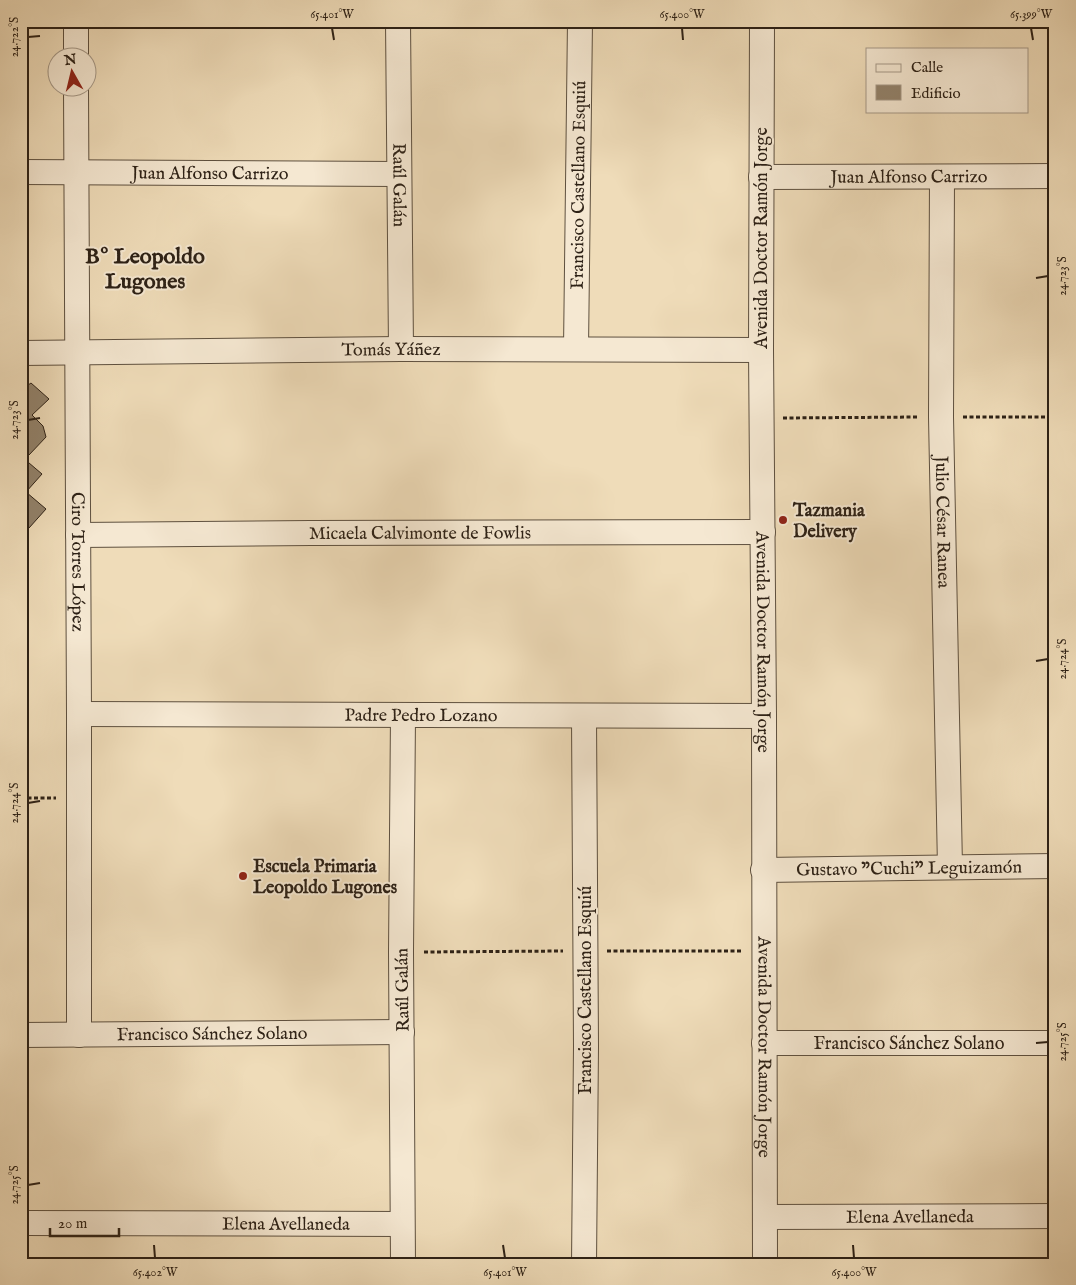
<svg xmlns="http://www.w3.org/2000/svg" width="1076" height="1285" viewBox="0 0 1076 1285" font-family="'IM FELL English',serif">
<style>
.building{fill:#92826b;stroke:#2d2116}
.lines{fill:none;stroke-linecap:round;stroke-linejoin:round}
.minor-casing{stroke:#5e503f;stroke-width:26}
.path{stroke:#2d2116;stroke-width:3;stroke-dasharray:4 2.5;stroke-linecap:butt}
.minor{stroke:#f5e8d2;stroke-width:24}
.ticks{fill:none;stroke:#2d2116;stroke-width:2}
.poi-dot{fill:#8f2418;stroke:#f5e8d2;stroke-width:2}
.labels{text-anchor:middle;stroke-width:4;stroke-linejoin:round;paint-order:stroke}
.street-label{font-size:18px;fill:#2d2116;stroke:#f5e8d2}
.poi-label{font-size:18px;font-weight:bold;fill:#2d2116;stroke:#f5e8d2;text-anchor:start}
.district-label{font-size:22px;font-weight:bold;fill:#2d2116;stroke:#f5e8d2}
.neatline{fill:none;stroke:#2d2116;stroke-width:2}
.ticks-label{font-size:12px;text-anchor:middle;fill:#2d2116}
</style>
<rect width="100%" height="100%" fill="#efdcb9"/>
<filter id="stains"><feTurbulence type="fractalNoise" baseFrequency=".004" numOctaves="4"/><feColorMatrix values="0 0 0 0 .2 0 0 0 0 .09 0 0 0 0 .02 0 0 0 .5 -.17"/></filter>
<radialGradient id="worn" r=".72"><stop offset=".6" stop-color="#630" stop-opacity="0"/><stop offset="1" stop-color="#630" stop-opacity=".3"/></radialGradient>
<path class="building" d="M31 383 49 399 32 415 43 426 46 437 29 455 21 447V390Z
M22 457 42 474 26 492 46 509 29 528 21 521Z"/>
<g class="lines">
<g class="minor-casing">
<g id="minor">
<path id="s1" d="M398 21 401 349"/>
<path id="s2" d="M762 21 761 350 764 716 765 1264"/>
<path d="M76 58V21"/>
<path id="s3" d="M76 88 79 714V1035"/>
<path id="s4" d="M21 172 398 174"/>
<path id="s5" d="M761 177 1055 176"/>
<path id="s6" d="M942 177 941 417 950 867"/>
<path id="s7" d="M576 349 580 21"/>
<path id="s8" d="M21 353 401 349 761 350"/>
<path id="s9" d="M78 535 311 533 763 532"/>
<path id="s10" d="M79 714 764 716"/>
<path id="s11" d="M763 870 1055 866"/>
<path id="s12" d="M21 1035 402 1032"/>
<path id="s13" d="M764 1043H1055"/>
<path id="s14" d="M765 1217 1055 1216"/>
<path id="s15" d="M21 1223 402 1224"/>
<path d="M403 1264 401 952 403 716"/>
<path d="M584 1264 586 1046 584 717"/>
</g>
</g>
<path class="path" d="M963 417H1055
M783 418 919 417
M21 798H56
M607 951H743
M424 952 563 951"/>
<use href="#minor" class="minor"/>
</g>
<path class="ticks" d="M332 28 334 40M682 28 683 40M1031 28 1033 40M28 37 40 36M1036 278 1048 276M28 420 40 418M1036 661 1048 659M28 803 40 801M1036 1043 1048 1042M28 1185 40 1183M154 1245 155 1258M503 1245 505 1258M853 1245 854 1258"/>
<g class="poi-dot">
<circle cx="783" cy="520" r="5"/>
<circle cx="243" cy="876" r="5"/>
</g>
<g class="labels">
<g class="street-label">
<text dy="6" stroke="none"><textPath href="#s4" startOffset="189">Juan Alfonso Carrizo</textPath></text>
<text dy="6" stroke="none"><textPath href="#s5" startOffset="148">Juan Alfonso Carrizo</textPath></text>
<text dy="6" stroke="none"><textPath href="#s1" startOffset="164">Raúl Galán</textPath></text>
<text dy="6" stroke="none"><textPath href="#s7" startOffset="164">Francisco Castellano Esquiú</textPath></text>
<text transform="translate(761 238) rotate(-90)" y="6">Avenida Doctor Ramón Jorge</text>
<text dy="6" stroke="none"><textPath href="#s8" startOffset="370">Tomás Yáñez</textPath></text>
<text dy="6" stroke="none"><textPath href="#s6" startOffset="345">Julio César Ranea</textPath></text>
<text dy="6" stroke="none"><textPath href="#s9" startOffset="342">Micaela Calvimonte de Fowlis</textPath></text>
<text dy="6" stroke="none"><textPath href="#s3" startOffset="474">Ciro Torres López</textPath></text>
<text dy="6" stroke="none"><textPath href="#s2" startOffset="621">Avenida Doctor Ramón Jorge</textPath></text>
<text dy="6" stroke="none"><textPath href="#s10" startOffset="342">Padre Pedro Lozano</textPath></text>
<text dy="6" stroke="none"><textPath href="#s11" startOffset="146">Gustavo "Cuchi" Leguizamón</textPath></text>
<text transform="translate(402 990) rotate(-91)" y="6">Raúl Galán</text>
<text transform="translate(585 990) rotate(-90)" y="6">Francisco Castellano Esquiú</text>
<text dy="6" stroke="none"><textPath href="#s12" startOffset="191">Francisco Sánchez Solano</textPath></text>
<text dy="6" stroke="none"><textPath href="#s13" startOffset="145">Francisco Sánchez Solano</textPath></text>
<text dy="6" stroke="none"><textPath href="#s2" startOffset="1026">Avenida Doctor Ramón Jorge</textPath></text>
<text dy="6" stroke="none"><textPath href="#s14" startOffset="145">Elena Avellaneda</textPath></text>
<text dy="6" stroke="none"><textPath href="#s15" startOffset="265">Elena Avellaneda</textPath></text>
</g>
<g class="poi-label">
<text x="793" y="516">Tazmania<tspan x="793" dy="21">Delivery</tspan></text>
<text x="253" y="872">Escuela Primaria<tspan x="253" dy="21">Leopoldo Lugones</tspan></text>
</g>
<g class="district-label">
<text x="145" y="263">Bº Leopoldo<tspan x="145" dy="25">Lugones</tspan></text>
</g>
</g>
<rect width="1076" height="1285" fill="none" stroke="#efdcb9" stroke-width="55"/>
<rect x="866" y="48" width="162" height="65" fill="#f5e8d2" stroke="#a59887"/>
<rect x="876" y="64" width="25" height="8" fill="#f5e8d2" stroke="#a59887"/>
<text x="911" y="72" font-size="15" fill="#2d2116">Calle</text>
<rect x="876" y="85" width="25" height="15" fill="#92826b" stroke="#a59887"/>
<text x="911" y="98" font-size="15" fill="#2d2116">Edificio</text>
<g transform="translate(72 72) rotate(352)"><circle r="24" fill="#f5e8d2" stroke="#a59887"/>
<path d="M0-4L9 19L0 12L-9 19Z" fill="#8f2418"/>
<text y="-8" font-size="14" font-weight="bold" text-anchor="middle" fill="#2d2116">N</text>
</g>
<path d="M50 1228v8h69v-8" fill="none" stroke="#2d2116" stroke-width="2.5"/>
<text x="58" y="1228" font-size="15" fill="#2d2116" stroke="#f5e8d2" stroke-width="4" paint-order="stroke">20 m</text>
<rect x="28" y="28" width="1020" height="1230" class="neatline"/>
<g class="ticks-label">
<text x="332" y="18">65.401°W</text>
<text x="682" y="18">65.400°W</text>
<text x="1031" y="18">65.399°W</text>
<text transform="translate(14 37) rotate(-90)" y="4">24.722°S</text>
<text transform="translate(1062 276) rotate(-90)" y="4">24.723°S</text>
<text transform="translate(14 420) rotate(-90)" y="4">24.723°S</text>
<text transform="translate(1062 659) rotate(-90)" y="4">24.724°S</text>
<text transform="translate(14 803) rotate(-90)" y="4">24.724°S</text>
<text transform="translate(1062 1042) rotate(-90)" y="4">24.725°S</text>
<text transform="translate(14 1185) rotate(-90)" y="4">24.725°S</text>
<text x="155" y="1276">65.402°W</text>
<text x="505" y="1276">65.401°W</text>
<text x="854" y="1276">65.400°W</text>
</g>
<rect width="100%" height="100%" filter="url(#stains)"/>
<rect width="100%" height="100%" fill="url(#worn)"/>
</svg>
